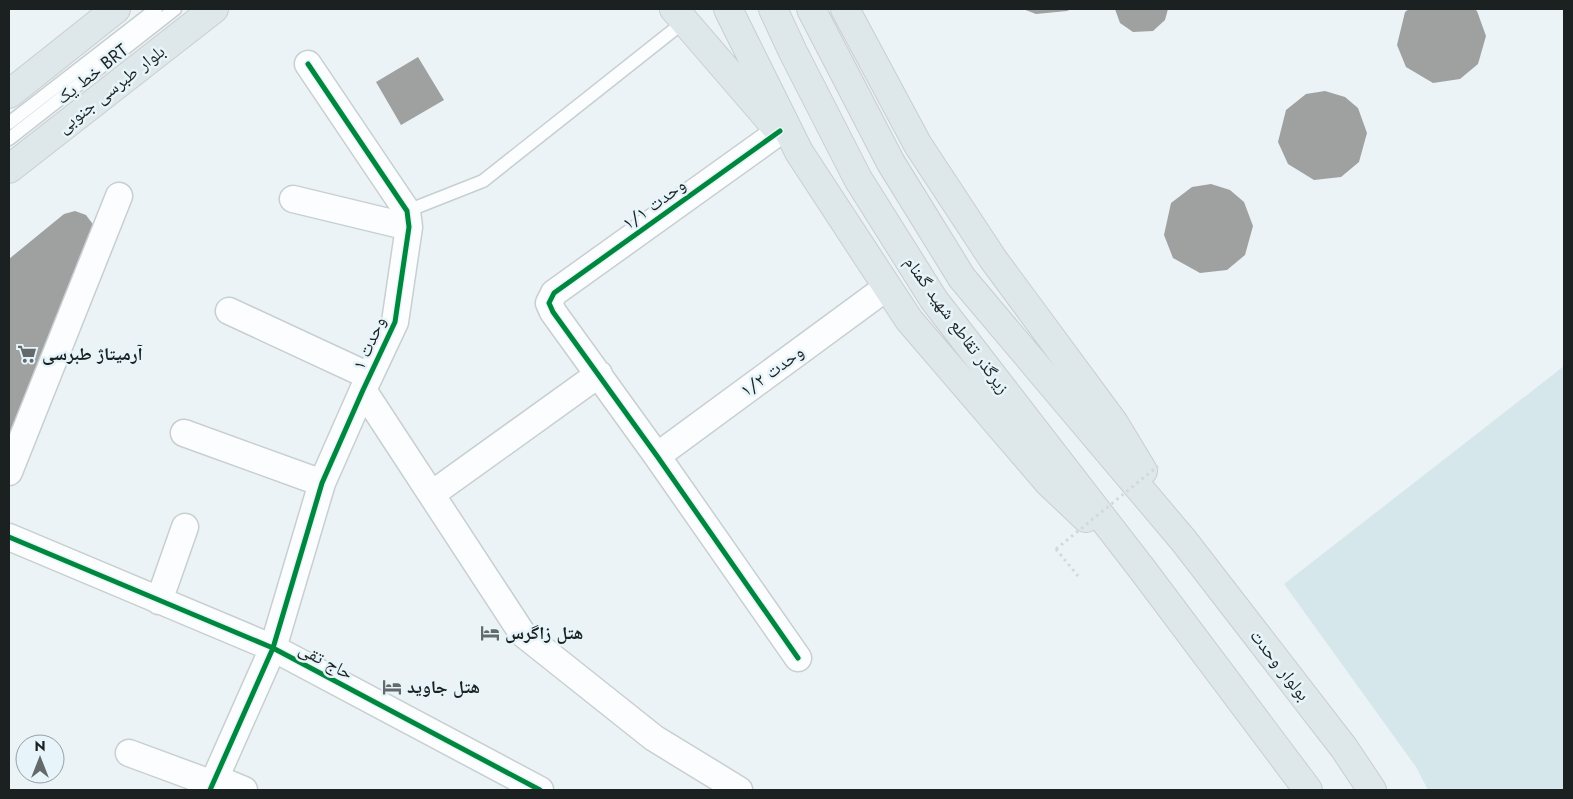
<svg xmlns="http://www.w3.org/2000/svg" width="1573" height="799" viewBox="0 0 1573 799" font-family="Jost,'Noto Naskh Arabic',sans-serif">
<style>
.built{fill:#d6e7ec}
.building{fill:#9fa0a0}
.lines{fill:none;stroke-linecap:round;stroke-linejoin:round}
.lane-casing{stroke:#c8cfd0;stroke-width:15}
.street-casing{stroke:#c8cfd0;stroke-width:29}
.primary-casing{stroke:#cacecf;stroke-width:30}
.path{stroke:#d5d7d8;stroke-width:3;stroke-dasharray:2.5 4;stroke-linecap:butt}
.lane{stroke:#fcfdfe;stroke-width:12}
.street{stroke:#fcfdfe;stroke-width:26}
.primary{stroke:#dee7e9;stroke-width:28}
.path-bridge{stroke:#d5d7d8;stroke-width:3;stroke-dasharray:2.5 4;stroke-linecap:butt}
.cycleway-casing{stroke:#e7f5fa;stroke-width:8}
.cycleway{stroke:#00873e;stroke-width:5}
.labels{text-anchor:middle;stroke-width:5;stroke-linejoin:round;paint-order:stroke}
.street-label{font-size:18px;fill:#1b2021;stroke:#e7f5fa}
.poi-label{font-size:18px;font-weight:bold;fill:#1b2021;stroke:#e7f5fa;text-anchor:start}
</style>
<rect width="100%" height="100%" fill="#ebf3f6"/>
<path class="built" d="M1564 366V790H1428L1416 767 1284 584Z"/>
<path class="building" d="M1023 9H1071L1067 11 1036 14Z
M1115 9H1168L1165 20 1153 31 1133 32 1120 23Z
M1409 9H1474L1477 11 1486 36 1478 64 1460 79 1433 83 1406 67 1397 45 1405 12Z
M418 57 444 100 401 125 376 82Z
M1325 91 1345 97 1358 108 1367 133 1359 162 1341 177 1314 180 1288 164 1278 142 1286 110 1306 94Z
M1211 184 1230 190 1244 202 1253 226 1245 255 1227 270 1200 273 1173 258 1164 235 1171 203 1192 187Z
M75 211 86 215 95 227 9 449V259L64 214Z"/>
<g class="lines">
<g class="lane-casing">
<path id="lane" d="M9 123 156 9
M9 139 175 9
M407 211 483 181 685 21"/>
</g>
<g class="street-casing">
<path id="street" d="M780 131 554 293 549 303 553 312 657 456 798 658
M293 199 409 227
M229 311 369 376
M363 390 522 633 654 738 739 790
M184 433 322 483
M657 456 887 287
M9 472 119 196
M432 494 599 374
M9 537 273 648 540 790
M159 601 185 527
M129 753 213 784
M215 778 244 790
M210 790 273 648 322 483 363 390 395 322 409 227 407 211 308 64"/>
</g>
<g class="primary-casing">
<path id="primary" d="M674 9 774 125
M728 9 799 152 909 320 1048 482 1086 518
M773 9 793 52 858 179 934 300 1142 569 1308 790
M811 9 891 163 962 278 1184 541 1344 748 1372 790
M845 9 918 145 993 259 1114 423 1143 471
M9 94 116 9
M9 169 214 9"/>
</g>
<path class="path" d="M1056 549 1078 576"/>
<use href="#lane" class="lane"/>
<use href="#street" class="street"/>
<use href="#primary" class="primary"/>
<path class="path-bridge" d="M1056 549 1158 466"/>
<g class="cycleway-casing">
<path id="cycleway" d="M780 131 554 293 549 303 553 312 657 456 798 658
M9 537 273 648 540 790
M210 790 273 648 322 483 363 390 395 322 409 227 407 211 308 64"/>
</g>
<use href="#cycleway" class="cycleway"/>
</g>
<defs>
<g id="supermarket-bare" transform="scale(1.5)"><path d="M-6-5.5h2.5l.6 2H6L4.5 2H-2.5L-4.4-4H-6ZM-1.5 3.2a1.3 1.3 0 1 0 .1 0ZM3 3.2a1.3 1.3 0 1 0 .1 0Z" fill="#646a6c" stroke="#e7f5fa" stroke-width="2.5" paint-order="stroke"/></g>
<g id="hotel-bare" transform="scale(1.5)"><path d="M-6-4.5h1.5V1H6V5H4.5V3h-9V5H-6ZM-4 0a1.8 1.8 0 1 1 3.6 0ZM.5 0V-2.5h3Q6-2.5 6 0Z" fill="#646a6c" stroke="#e7f5fa" stroke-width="2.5" paint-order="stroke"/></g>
</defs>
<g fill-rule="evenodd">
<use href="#supermarket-bare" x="27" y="354"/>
<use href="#hotel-bare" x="490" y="633"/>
<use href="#hotel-bare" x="392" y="687"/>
</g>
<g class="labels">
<g class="street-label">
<text transform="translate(92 74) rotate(-38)" y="6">خط یک BRT</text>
<text transform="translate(111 89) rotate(-38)" y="6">بلوار طبرسی جنوبی</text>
<text transform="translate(654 204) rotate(-36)" y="6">وحدت ۱/۱</text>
<text transform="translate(957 325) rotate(54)" y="6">زیرگذر تقاطع شهید گمنام</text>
<text transform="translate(369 343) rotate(-66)" y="6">وحدت ۱</text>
<text transform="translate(772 371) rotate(-36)" y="6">وحدت ۱/۲</text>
<text transform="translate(326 661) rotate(28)" y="6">حاج تقی</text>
<text transform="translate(1280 665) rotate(52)" y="6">بولوار وحدت</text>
</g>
<g class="poi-label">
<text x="42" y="360">آرمیتاژ طبرسی</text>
<text x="505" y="639">هتل زاگرس</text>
<text x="407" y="693">هتل جاوید</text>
</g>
</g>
<rect width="1573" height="799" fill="none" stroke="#1b2021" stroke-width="20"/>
<g transform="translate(40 759)"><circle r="24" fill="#e7f5fa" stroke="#95a0a3"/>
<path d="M0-4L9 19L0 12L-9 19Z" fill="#646a6c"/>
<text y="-8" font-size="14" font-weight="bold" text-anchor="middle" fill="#1b2021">N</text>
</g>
</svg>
